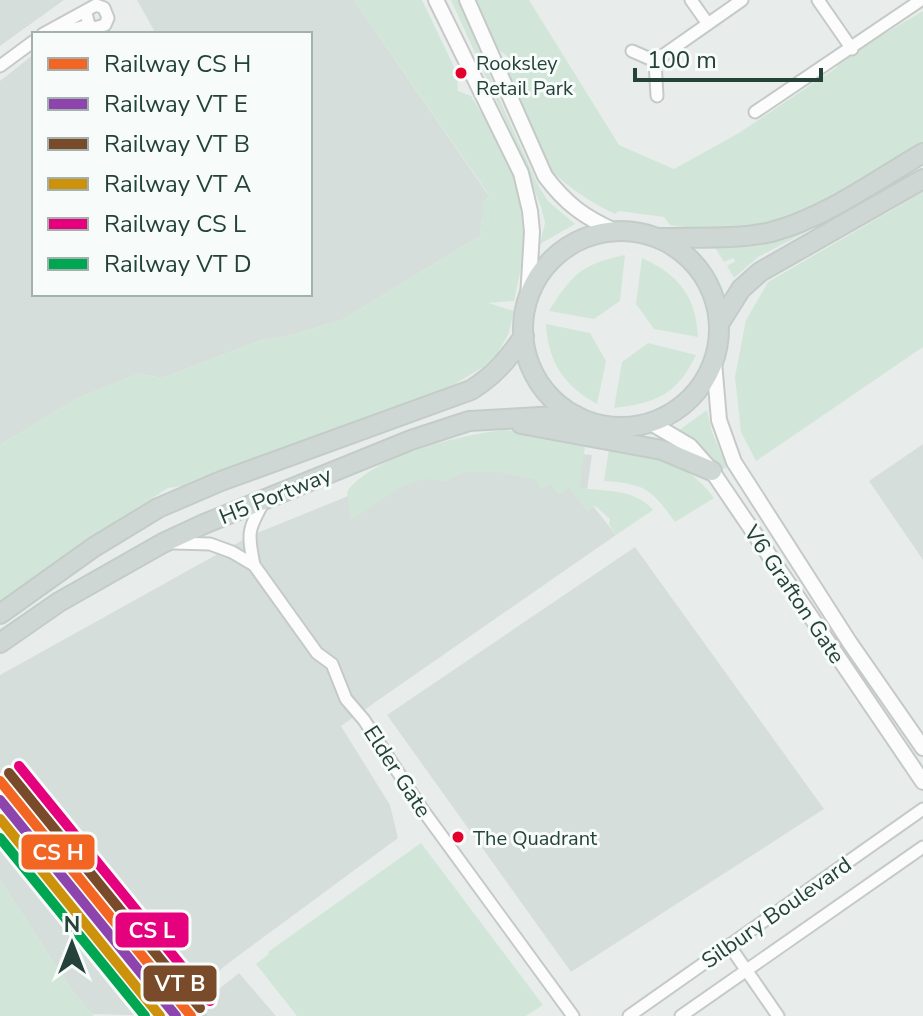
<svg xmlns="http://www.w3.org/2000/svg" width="923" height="1016" viewBox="0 0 923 1016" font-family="'Nunito Sans',sans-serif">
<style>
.built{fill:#d6dedb}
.green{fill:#d1e6d8}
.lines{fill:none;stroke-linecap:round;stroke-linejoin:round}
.minor-casing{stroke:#c5cac8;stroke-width:15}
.tertiary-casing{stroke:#c5cac8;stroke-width:18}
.primary-casing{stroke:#c3ccc9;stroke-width:22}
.minor{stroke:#fcfcfc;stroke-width:11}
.tertiary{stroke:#fcfcfc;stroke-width:14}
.primary{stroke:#cfd7d5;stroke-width:18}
.rail-casing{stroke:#c9cdcc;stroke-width:7}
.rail{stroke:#f7fbf9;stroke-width:4;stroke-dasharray:12;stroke-linecap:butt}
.rail-1-casing{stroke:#f7fbf9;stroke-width:16}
.rail-2-casing{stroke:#f7fbf9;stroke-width:16}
.rail-3-casing{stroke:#f7fbf9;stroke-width:16}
.rail-4-casing{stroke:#f7fbf9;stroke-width:16}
.rail-5-casing{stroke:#f7fbf9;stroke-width:16}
.rail-6-casing{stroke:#f7fbf9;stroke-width:16}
.rail-1{stroke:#f26522;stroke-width:10}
.rail-2{stroke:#8e44ad;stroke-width:10}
.rail-3{stroke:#7a4b2a;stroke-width:10}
.rail-4{stroke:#cd920c;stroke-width:10}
.rail-5{stroke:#e5007d;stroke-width:10}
.rail-6{stroke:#00a651;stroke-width:10}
.bus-dot{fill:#e4002b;stroke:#f7fbf9;stroke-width:3}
.labels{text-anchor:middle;stroke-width:6;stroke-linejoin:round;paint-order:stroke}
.bus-label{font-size:20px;fill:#24423a;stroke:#f7fbf9;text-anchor:start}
.street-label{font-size:22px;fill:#24423a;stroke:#f7fbf9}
.line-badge{stroke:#f7fbf9;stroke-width:3}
.badge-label{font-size:22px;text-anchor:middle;font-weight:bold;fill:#fff}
</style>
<rect width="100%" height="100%" fill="#e8edeb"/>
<path class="built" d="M0 0H64L0 46Z
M137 0H354L489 196 484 201 480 236 342 320 284 337 261 340 163 378 138 374 78 398 0 445V81L34 54V294H310V34H156Z
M923 444V560L869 481Z
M511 446 592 455 586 497 616 535 341 726 390 805 398 838 230 962 163 1016 92 1014 74 993 0 880V675L250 536 446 456Z
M635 547 824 809 571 972 387 715Z
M239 973 276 1016H185Z"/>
<path class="green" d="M354 0H422L457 73 458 91 471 96 480 111 499 127 521 173 531 247 523 258 514 301 488 303 514 311 508 335 497 354 483 367 402 416 221 481 168 488 89 539 0 602V445L78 398 138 374 163 378 261 340 284 337 342 320 480 236 484 201 489 195Z
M451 0H459L497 94 537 183 548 201 575 224 540 244 545 223 541 207 514 139Z
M467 0H529L619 145 674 169 739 133 836 68 843 58 923 11V153C833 199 776 240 670 225L664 217 619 211 615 214C569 192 526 157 514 105 511 89 509 72 507 56L484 39Z
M923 192V347L756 461 741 432 735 377 746 320 768 282Z
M808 226 810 230 758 257 734 278 727 266 735 261 733 258 724 262 714 246Z
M625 255 620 301 594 319 549 311C572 274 582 264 625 255Z
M642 258C679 275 696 296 698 337L654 329 636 304Z
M546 324 590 333 606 361 597 404C564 386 548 362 546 324Z
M648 343 696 355C677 395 656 403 614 408L622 362Z
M707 410 712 432 727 467 723 469 694 441 678 431Z
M505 430 586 440 579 488C605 491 636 489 653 510L616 535 609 524 610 519 595 506 588 512 569 487 559 495 550 484 542 489 535 479 498 472H465L446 481 423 479 399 488 351 520 347 492C371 456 463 434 505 430Z
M609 449C655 455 686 460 714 498L675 522C651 489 646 484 604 481Z
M421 843 543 1005 526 1016H297L256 964 269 954 268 952Z
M0 880 74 993 94 1016H0Z"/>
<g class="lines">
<g class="minor-casing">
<path id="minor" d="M691 0 708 24
M818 0 852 49
M43 34 96 5 104 8 108 18 105 25 94 28 89 25 86 13
M55 34 89 25
M632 51 655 61 657 96
M655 61 742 0
M0 66 34 41
M755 112 921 0
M174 543 210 544 232 552 254 565 317 653 332 664 346 699 364 720 422 809 573 1016
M254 565C247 531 248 530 265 499
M729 945 778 1016
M629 1016 923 809
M681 1016 923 847"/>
</g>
<g class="tertiary-casing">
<path id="tertiary" d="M436 0 521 173 530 211 532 232 528 298
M467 0 545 176C566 204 584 217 615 231
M714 362 719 420 734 462 850 643 923 748
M651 423 690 446 712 471 923 782"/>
</g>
<g class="primary-casing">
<path id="primary" d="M523 329a98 98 0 1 1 196 0a98 98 0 1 1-196 0Z
M661 238C697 237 735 240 771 232 825 218 875 181 923 153
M719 324 741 289 760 272 923 179
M521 424 662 450 712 471
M0 614 94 547 158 508 221 481 471 390C495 375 508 359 524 336
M0 643 59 602 163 543 204 524 411 440 469 421 575 415"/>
</g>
<use href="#minor" class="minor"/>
<use href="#tertiary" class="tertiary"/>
<use href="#primary" class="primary"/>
<g class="rail-casing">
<path id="rail" d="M143 949 203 1016
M181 1015 182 1016"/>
</g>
<use href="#rail" class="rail"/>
<g class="rail-1-casing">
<path id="rail-1" d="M0 781 191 1016"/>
</g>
<g class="rail-2-casing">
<path id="rail-2" d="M0 800 176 1016"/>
</g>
<g class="rail-3-casing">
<path id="rail-3" d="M9 773 200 1008"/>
</g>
<g class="rail-4-casing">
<path id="rail-4" d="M0 819 160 1016"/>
</g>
<g class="rail-5-casing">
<path id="rail-5" d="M19 766 210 1001"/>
</g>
<g class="rail-6-casing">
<path id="rail-6" d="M0 838 145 1016"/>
</g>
<use href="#rail-1" class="rail-1"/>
<use href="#rail-2" class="rail-2"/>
<use href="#rail-3" class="rail-3"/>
<use href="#rail-4" class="rail-4"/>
<use href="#rail-5" class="rail-5"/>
<use href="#rail-6" class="rail-6"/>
</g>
<g class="bus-dot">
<circle cx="461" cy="73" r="7"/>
<circle cx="458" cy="837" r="7"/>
</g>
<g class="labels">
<g class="bus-label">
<text x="476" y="70">Rooksley<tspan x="476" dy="25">Retail Park</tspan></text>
<text x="473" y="845">The Quadrant</text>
</g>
<g class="street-label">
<text transform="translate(275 495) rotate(-22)" y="8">H5 Portway</text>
<text transform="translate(795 594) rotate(56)" y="8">V6 Grafton Gate</text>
<text transform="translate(398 771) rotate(57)" y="8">Elder Gate</text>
<text transform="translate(776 912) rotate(-35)" y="8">Silbury Boulevard</text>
</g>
</g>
<g class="line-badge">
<rect x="20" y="833" width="76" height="38" rx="8" fill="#f26522"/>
<rect x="114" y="911" width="76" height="38" rx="8" fill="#e5007d"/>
<rect x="142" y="964" width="76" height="39" rx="8" fill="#7a4b2a"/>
</g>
<g class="badge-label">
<text x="58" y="860">CS H</text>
<text x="152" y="938">CS L</text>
<text x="180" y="991">VT B</text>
</g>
<rect x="32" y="32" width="280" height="264" fill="#f7fbf9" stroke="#a3b1ad" stroke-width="2"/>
<rect x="48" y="58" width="40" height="12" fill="#f26522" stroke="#a3b1ad" stroke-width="2"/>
<text x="104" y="72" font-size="24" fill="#24423a">Railway CS H</text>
<rect x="48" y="98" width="40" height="12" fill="#8e44ad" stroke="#a3b1ad" stroke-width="2"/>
<text x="104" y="112" font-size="24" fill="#24423a">Railway VT E</text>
<rect x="48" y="138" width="40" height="12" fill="#7a4b2a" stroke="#a3b1ad" stroke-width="2"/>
<text x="104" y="152" font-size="24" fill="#24423a">Railway VT B</text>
<rect x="48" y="178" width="40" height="12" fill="#cd920c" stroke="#a3b1ad" stroke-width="2"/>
<text x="104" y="192" font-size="24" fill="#24423a">Railway VT A</text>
<rect x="48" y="218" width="40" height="12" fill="#e5007d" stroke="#a3b1ad" stroke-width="2"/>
<text x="104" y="232" font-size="24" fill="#24423a">Railway CS L</text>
<rect x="48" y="258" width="40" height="12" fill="#00a651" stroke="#a3b1ad" stroke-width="2"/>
<text x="104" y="272" font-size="24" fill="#24423a">Railway VT D</text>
<g transform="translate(72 944)" stroke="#f7fbf9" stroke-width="6" paint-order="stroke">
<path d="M0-6L14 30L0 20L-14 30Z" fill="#24423a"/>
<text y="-12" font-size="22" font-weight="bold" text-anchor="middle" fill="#24423a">N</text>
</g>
<path d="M635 68v12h186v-12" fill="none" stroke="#24423a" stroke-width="4"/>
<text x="647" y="68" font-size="24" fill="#24423a" stroke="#f7fbf9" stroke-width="6" paint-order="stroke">100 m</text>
</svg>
